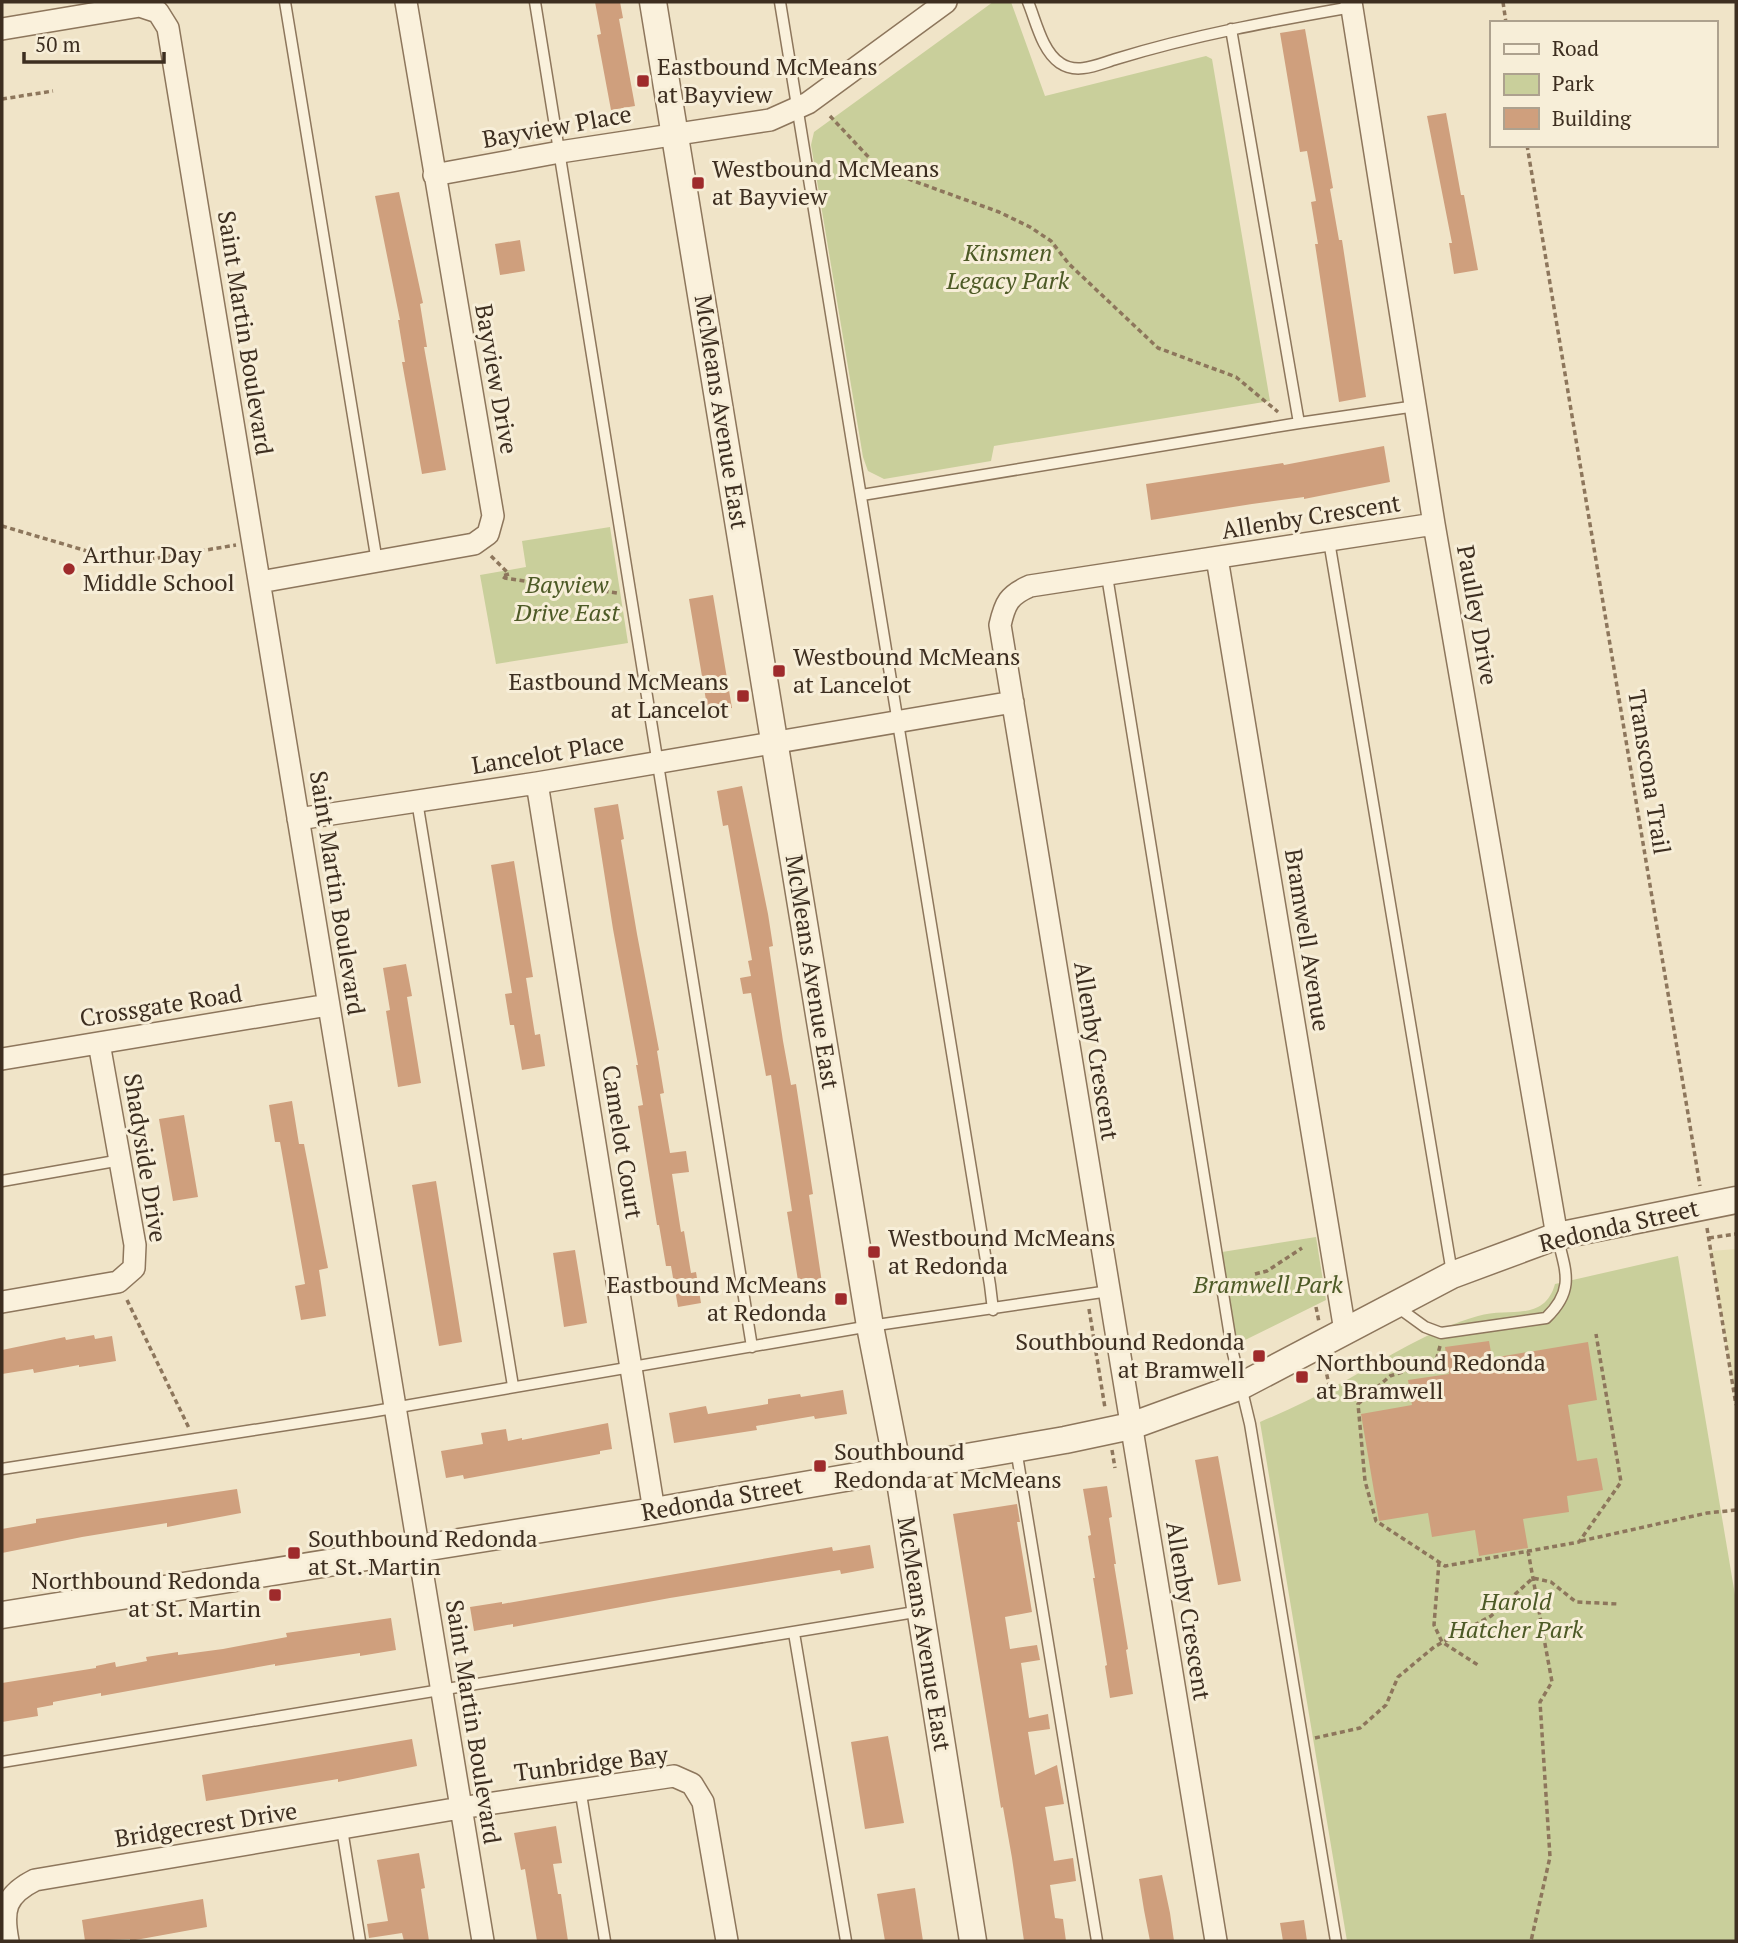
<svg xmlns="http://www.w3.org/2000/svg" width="1738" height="1943" viewBox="0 0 1738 1943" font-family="'PT Serif',serif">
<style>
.farmland{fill:#e6deb5}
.green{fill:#c9cf9b}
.building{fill:#cf9f7d}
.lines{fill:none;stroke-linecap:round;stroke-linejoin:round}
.service-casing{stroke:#8d765c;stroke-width:13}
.minor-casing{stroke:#8d765c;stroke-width:24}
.tertiary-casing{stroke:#8d765c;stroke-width:29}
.path{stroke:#8d765c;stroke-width:3.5;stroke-dasharray:5 3.5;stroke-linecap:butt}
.service{stroke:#faf1dc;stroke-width:10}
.minor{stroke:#faf1dc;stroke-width:21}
.tertiary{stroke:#faf1dc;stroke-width:26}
.poi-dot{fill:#9e2a2b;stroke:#f7eed8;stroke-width:2.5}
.labels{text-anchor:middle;stroke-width:6;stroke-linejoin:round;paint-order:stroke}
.poi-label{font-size:24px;fill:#3d2e20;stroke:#f7eed8;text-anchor:start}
.street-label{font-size:24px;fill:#3d2e20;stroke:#f7eed8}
.park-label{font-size:24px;font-style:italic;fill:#4d5a26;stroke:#f7eed8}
</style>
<rect width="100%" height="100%" fill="#f0e4c8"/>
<path class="farmland" d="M1736 1249V1402L1711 1251Z"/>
<path class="green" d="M993 2H1011L1045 96 1206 56 1212 59 1270 401 994 446 991 461 884 479 868 471 863 457 811 145 814 132Z
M610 527 628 643 496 664 480 575 526 567 522 541Z
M1316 1237 1326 1300 1237 1344 1222 1252Z
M1678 1256 1736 1601V1941H1347L1260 1422C1288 1410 1316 1397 1343 1382 1387 1358 1429 1330 1478 1316 1508 1307 1544 1323 1555 1284Z"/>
<path class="building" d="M595 2H620L623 18 619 19 635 106 611 110 597 35 601 34Z
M1305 29 1333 188 1330 189 1339 240H1342L1366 397 1339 402 1315 244H1318L1311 202 1316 201 1307 151 1300 152 1280 33Z
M1446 113 1461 195H1464L1478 270 1454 274 1449 243H1452L1427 116Z
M399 192 423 303 420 304 427 347H424L446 470 422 474 402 362H405L398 320H400L375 196Z
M520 240 525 271 500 275 495 244Z
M1384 446 1390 482 1304 499V497L1252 504 1151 520 1146 484 1283 463 1284 465Z
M713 595 732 708 708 712 689 599Z
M742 786 768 914 773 946 769 947 783 1041 791 1085 796 1084 813 1194 809 1195 822 1283 799 1287 787 1212 792 1211 771 1075 766 1076 751 993 743 994 740 978 751 976 748 961 752 960 728 825 723 826 717 791Z
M618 804 624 839 621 840 637 934 659 1050 657 1051 664 1093 660 1094 670 1153 686 1151 689 1172 672 1174 681 1232 684 1231 691 1273 696 1272 701 1303 678 1307 671 1266H666L659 1225H657L638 1106 643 1105 636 1065H638L613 929 594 808Z
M514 861 533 977 526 978 535 1035 540 1034 545 1066 522 1070 514 1025H510L505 994 512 993 491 865Z
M406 964 412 996 407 997 421 1083 398 1087 386 1011 390 1010 383 968Z
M292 1101 299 1144H304L328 1268 319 1270 326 1316 301 1320 295 1286 305 1284 280 1142H275L269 1105Z
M184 1115 198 1197 173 1201 159 1119Z
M436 1181 462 1342 439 1346 412 1185Z
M575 1250 587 1323 564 1327 553 1253Z
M94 1335 95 1339 112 1336 116 1361 79 1367V1365L34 1373 33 1369 2 1374V1350L65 1337 66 1340Z
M1489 1341 1492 1358 1588 1342 1597 1400 1568 1405 1577 1461 1597 1458 1603 1490 1567 1496 1569 1512 1523 1519 1528 1548 1479 1556 1475 1530 1432 1537 1428 1513 1379 1521 1361 1414 1412 1405 1408 1380 1449 1374 1445 1347Z
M843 1390 847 1414 815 1419 814 1416 756 1426 757 1430 674 1443 669 1413 706 1406 708 1414 768 1404V1399L800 1394 801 1397Z
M608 1423 612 1449 600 1451V1454L464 1479 463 1475 446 1478 441 1451 483 1444 481 1433 506 1429 508 1441 522 1438V1440Z
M1218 1456 1241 1581 1218 1585 1195 1460Z
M1107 1486 1112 1517 1109 1518 1116 1564H1114L1128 1649 1126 1650 1133 1694 1110 1698 1105 1666 1107 1665 1093 1578H1095L1088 1536 1091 1535 1083 1489Z
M237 1489 241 1513 167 1527V1523L82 1537 2 1553V1529L36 1523V1519Z
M1017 1504 1020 1522H1017L1032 1612 1005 1617 1010 1649 1037 1645 1040 1660 1021 1663 1029 1718 1048 1714 1050 1729 1028 1732 1035 1775 1057 1765 1064 1804 1045 1807 1054 1861 1073 1858 1076 1881 1050 1885 1055 1918 1063 1919 1066 1941H1024L1012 1858 1003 1807 1001 1808 953 1514Z
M870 1545 874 1568 841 1574 840 1570 670 1598 513 1627V1624L474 1631 470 1607 502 1602V1604L832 1547 833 1551Z
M391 1618 396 1650 360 1656V1653L275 1666V1664L101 1696V1693L53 1702V1705L37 1708 38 1716 2 1722V1683L96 1668V1666L115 1662 116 1667 147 1661 146 1657 178 1652V1655L223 1649 287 1637 286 1633Z
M888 1736 904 1823 865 1829 851 1742Z
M412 1739 417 1766 338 1782V1779L206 1801 202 1775Z
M556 1826 562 1863 553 1864 558 1894H561L568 1941H537L525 1869 521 1870 514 1833Z
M419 1853 425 1888 421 1889 429 1941H404L402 1933 369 1938 367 1924 388 1921 377 1860Z
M1162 1875 1170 1913 1174 1941H1150L1144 1910 1139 1879Z
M915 1888 923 1941H885L877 1894Z
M203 1899 207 1927 130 1941V1939L85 1941 82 1920Z
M1304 1920 1307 1941H1283L1280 1923Z"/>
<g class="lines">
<g class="service-casing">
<path id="service" d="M285 2 377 562
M535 2 752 1347
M780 2 990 1285 993 1310
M1028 2C1036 21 1042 51 1060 63 1077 75 1099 64 1116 59 1194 35 1272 21 1352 7
M1231 29 1299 423
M862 495 1299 423 1416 406
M1329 541 1452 1273
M1107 576 1232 1349 1250 1424 1336 1941
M417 801 513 1386
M2 1181 121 1160
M1396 1306 1425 1327 1441 1333 1546 1318C1575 1290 1566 1272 1557 1236
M1016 1449 1097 1941
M2 1469 370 1412 870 1326 1109 1291
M794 1633 846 1941
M2 1762 921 1611
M580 1788 605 1941
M342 1829 360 1941"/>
</g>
<g class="minor-casing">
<path id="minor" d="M1351 2 1434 524 1557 1236
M2 29 140 6 158 12 168 28 483 1941
M434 175 560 152 770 120 808 103 946 2
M1217 558 1345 1331
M260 582 474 544 488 534 493 516 406 2
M537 783 654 1511
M298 819 537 783 1013 702
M2 1059 328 1005
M2 1302 118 1282 134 1268 135 1245 99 1043
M8 1941C2 1910 5 1895 35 1880L460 1808 674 1776 692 1784 703 1802 727 1941
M1216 1941 1000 625C1005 603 1009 595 1030 586L1434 524"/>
</g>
<g class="tertiary-casing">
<path id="tertiary" d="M653 2 870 1326 898 1469 973 1941
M2 1615 654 1511 1065 1440 1131 1426 1241 1386 1452 1275 1557 1236 1736 1200"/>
</g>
<path class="path" d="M1503 2 1506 23
M2 99 53 91
M830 116 875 164 911 180 999 212 1030 227 1051 241 1069 264 1158 348 1236 377 1278 412
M1527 145 1700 1186
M2 526 128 563 236 545
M491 556 509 574 502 576 505 578 538 583 544 582 617 593
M1707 1228 1736 1405
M1709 1238 1736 1234
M1255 1274 1267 1271 1302 1248
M127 1300 189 1428
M1316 1307 1319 1322
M1089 1309 1105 1408
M1440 1346 1436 1361 1390 1376 1358 1404 1365 1481 1376 1521 1445 1566 1579 1542 1621 1482 1596 1334
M1325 1366 1329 1385
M1112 1450 1115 1468
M1581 1541 1707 1513 1736 1510
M1528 1551 1552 1682 1540 1702 1550 1857 1531 1941
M1439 1562 1434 1625 1442 1642 1478 1665
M1315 1738 1360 1728 1386 1705 1398 1677 1434 1647 1491 1616 1533 1578 1551 1582 1576 1602 1619 1604"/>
<use href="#service" class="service"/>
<use href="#minor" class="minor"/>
<use href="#tertiary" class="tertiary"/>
</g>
<g class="poi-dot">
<rect x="636" y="74" width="14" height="14" rx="3.5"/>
<rect x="691" y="176" width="14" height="14" rx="3.5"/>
<circle cx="69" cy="569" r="7"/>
<rect x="772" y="664" width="14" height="14" rx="3.5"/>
<rect x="736" y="689" width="14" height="14" rx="3.5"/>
<rect x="867" y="1245" width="14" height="14" rx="3.5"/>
<rect x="834" y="1292" width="14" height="14" rx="3.5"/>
<rect x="1252" y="1349" width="14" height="14" rx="3.5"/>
<rect x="1295" y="1370" width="14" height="14" rx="3.5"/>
<rect x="813" y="1459" width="14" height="14" rx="3.5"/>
<rect x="287" y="1546" width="14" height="14" rx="3.5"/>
<rect x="268" y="1588" width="14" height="14" rx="3.5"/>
</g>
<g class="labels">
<g class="poi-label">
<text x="657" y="75">Eastbound McMeans<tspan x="657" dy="28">at Bayview</tspan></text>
<text x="712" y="177">Westbound McMeans<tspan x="712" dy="28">at Bayview</tspan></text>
<text x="83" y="563">Arthur Day<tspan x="83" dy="28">Middle School</tspan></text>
<text x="793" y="665">Westbound McMeans<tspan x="793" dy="28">at Lancelot</tspan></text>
<text x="729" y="690" text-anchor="end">Eastbound McMeans<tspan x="729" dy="28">at Lancelot</tspan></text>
<text x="888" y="1246">Westbound McMeans<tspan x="888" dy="28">at Redonda</tspan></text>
<text x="827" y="1293" text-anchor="end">Eastbound McMeans<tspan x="827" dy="28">at Redonda</tspan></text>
<text x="1245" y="1350" text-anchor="end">Southbound Redonda<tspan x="1245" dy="28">at Bramwell</tspan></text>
<text x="1316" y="1371">Northbound Redonda<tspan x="1316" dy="28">at Bramwell</tspan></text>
<text x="834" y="1460">Southbound<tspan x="834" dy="28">Redonda at McMeans</tspan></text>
<text x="308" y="1547">Southbound Redonda<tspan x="308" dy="28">at St. Martin</tspan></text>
<text x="261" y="1589" text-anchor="end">Northbound Redonda<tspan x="261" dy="28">at St. Martin</tspan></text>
</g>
<g class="street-label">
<text transform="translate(557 127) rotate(-10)" y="8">Bayview Place</text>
<text transform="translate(245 333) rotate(81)" y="8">Saint Martin Boulevard</text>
<text transform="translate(496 379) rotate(80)" y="8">Bayview Drive</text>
<text transform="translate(721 412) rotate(81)" y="8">McMeans Avenue East</text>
<text transform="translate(1311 517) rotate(-9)" y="8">Allenby Crescent</text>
<text transform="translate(1477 615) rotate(80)" y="8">Paulley Drive</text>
<text transform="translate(548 754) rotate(-9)" y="8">Lancelot Place</text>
<text transform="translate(1649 772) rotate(81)" y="8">Transcona Trail</text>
<text transform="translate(337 893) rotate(81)" y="8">Saint Martin Boulevard</text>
<text transform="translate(1307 940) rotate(81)" y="8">Bramwell Avenue</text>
<text transform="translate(812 972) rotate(81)" y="8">McMeans Avenue East</text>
<text transform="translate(161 1006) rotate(-9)" y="8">Crossgate Road</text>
<text transform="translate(1096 1051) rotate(81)" y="8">Allenby Crescent</text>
<text transform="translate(622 1142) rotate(81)" y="8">Camelot Court</text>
<text transform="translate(145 1158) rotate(81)" y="8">Shadyside Drive</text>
<text transform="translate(1619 1226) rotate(-13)" y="8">Redonda Street</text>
<text transform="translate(722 1499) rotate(-10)" y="8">Redonda Street</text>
<text transform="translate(1188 1611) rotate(81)" y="8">Allenby Crescent</text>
<text transform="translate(924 1634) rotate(81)" y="8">McMeans Avenue East</text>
<text transform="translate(473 1722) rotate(81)" y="8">Saint Martin Boulevard</text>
<text transform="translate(591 1764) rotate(-7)" y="8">Tunbridge Bay</text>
<text transform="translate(206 1825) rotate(-9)" y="8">Bridgecrest Drive</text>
</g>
<g class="park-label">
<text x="1008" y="261">Kinsmen<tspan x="1008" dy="28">Legacy Park</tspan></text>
<text x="567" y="593">Bayview<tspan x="567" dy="28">Drive East</tspan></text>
<text x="1268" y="1293">Bramwell Park</text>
<text x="1516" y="1610">Harold<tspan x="1516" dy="28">Hatcher Park</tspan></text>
</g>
</g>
<rect width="1738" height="1943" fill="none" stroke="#3d2e20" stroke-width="7"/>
<rect x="1490" y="21" width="228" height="126" fill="#f7eed8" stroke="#ada18e" stroke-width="2"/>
<rect x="1504" y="44" width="35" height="10" fill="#faf1dc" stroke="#ada18e" stroke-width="2"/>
<text x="1552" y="56" font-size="21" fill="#3d2e20">Road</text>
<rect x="1504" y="74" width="35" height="21" fill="#c9cf9b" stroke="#ada18e" stroke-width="2"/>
<text x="1552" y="91" font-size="21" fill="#3d2e20">Park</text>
<rect x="1504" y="108" width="35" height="21" fill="#cf9f7d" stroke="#ada18e" stroke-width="2"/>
<text x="1552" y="126" font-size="21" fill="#3d2e20">Building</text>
<path d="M24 52v10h140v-10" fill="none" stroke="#3d2e20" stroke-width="3.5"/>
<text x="35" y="52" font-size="21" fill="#3d2e20" stroke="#f7eed8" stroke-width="5" paint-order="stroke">50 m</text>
</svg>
